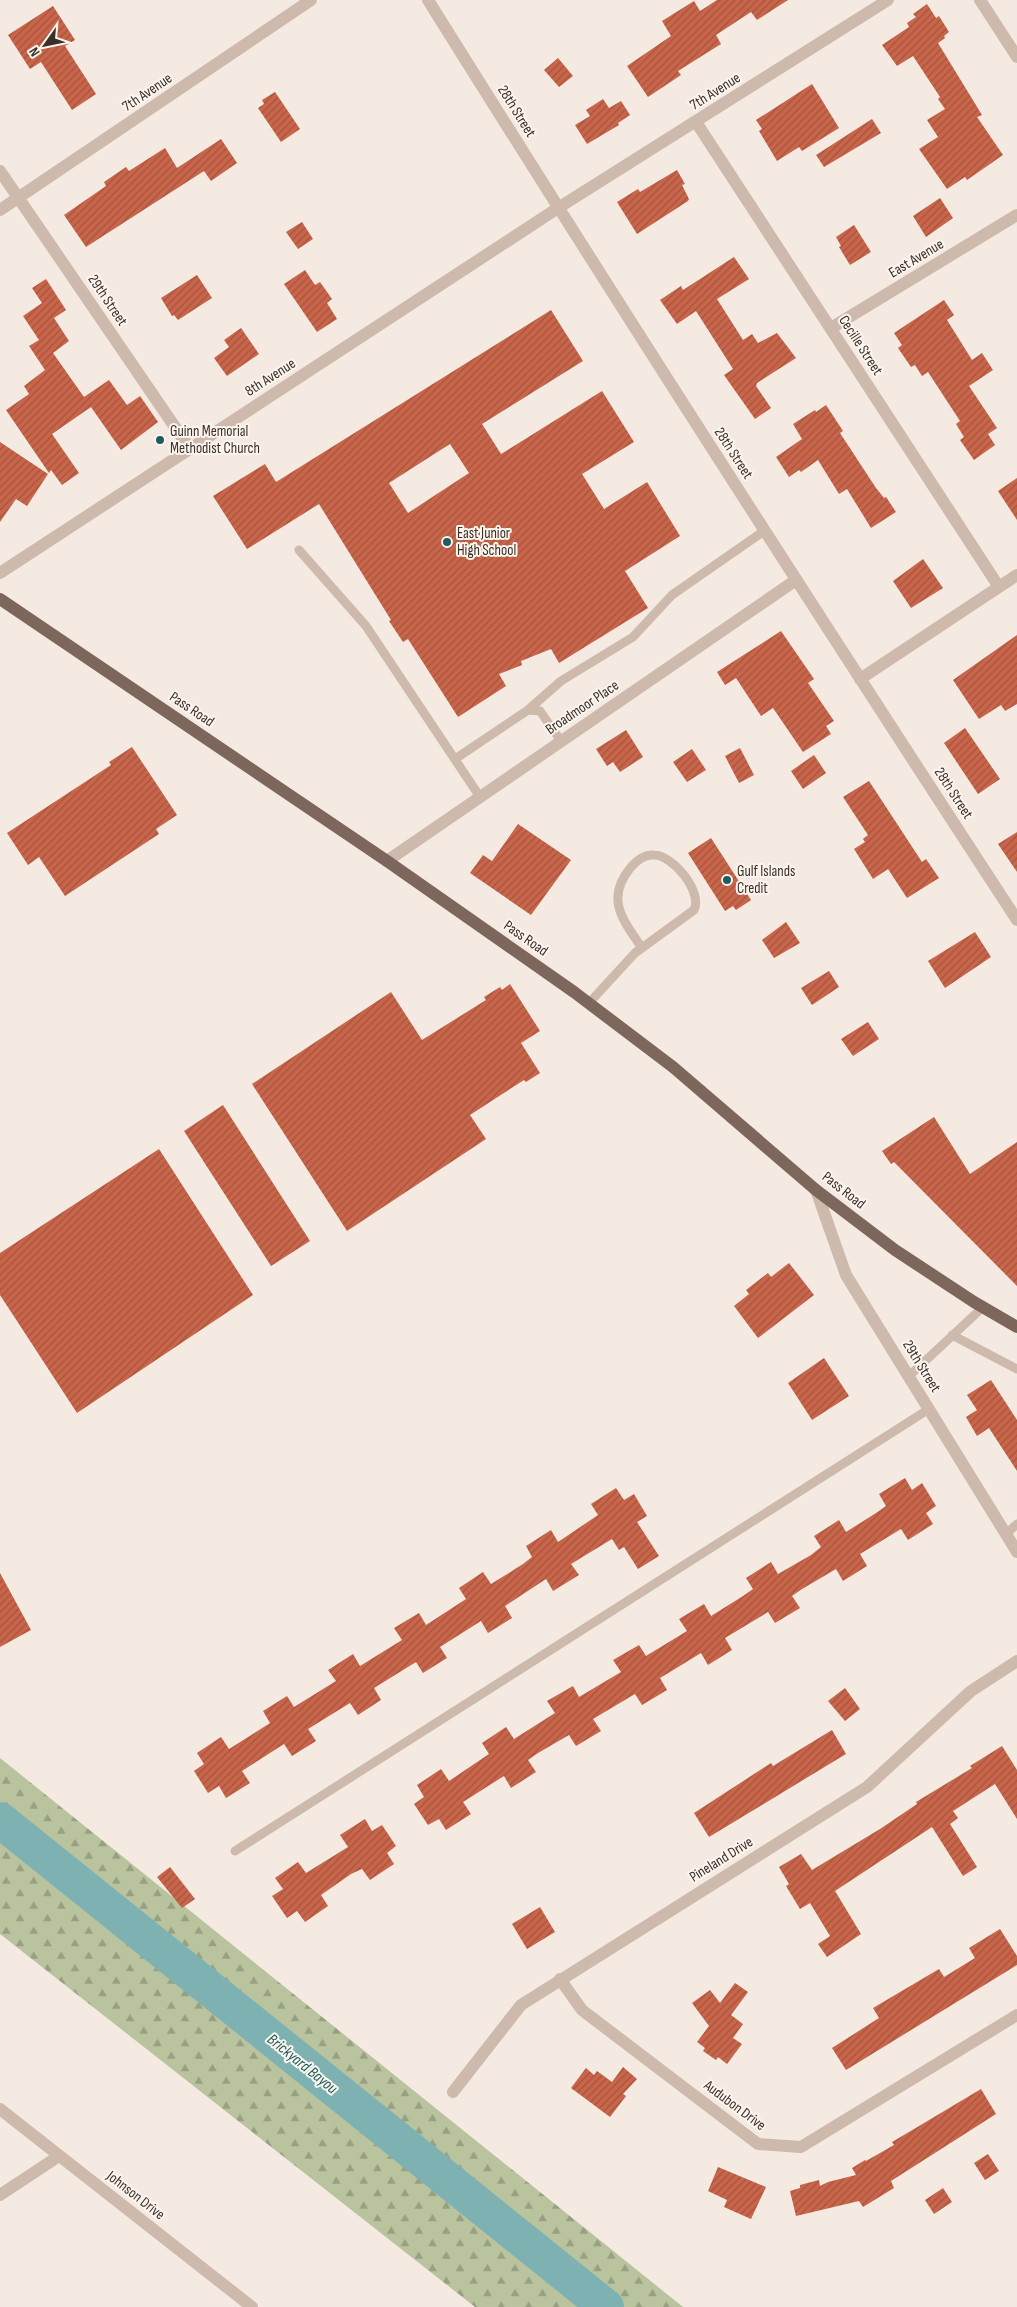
<svg xmlns="http://www.w3.org/2000/svg" width="1017" height="2307" viewBox="0 0 1017 2307" font-family="'Sofia Sans Condensed',sans-serif">
<style>
.forest{fill:url(#forest-firs)}
.lines{fill:none;stroke-linecap:round;stroke-linejoin:round}
.river{stroke:#7eb2b2;stroke-width:36}
.building{fill:url(#building-hatch);fill-rule:evenodd}
.service{stroke:#cdbaac;stroke-width:9}
.minor{stroke:#cdbaac;stroke-width:12}
.tertiary{stroke:#cdbaac;stroke-width:12}
.primary{stroke:#7d665c;stroke-width:12}
.poi-dot{fill:#1e5c5e;stroke:#fbf5ee;stroke-width:2}
.labels{text-anchor:middle;stroke-width:4;stroke-linejoin:round;paint-order:stroke}
.street-label{font-size:15px;fill:#3b2f2b;stroke:#fbf5ee}
.poi-label{font-size:15px;fill:#3b2f2b;stroke:#fbf5ee;text-anchor:start}
.water-label{font-size:16px;font-style:italic;fill:#1e5c5e;stroke:#fbf5ee}
</style>
<defs>
<pattern id="forest-firs" width="22" height="20" patternUnits="userSpaceOnUse" patternTransform="scale(1.25)"><rect width="22" height="20" fill="#b9c49f"/><path d="M5 1l3.5 6h-7zM16 11l3.5 6h-7z" fill="#98a082"/></pattern>
<pattern id="building-hatch" width="6" height="6" patternUnits="userSpaceOnUse" patternTransform="scale(1.25)"><rect width="6" height="6" fill="#c9654a"/><path d="M-1 1l2-2M0 6l6-6M5 7l2-2" fill="none" stroke="#a4543e"/></pattern>
</defs>
<rect width="100%" height="100%" fill="#f4eae1"/>
<path class="forest" d="M0 1758 683 2307H475L0 1934Z"/>
<g class="lines">
<path class="river" d="M0 1820 606 2307"/>
</g>
<path class="building" d="M717 0H788L757 20 751 12 716 35 721 44 678 71 681 75 648 97 627 66 671 36 662 21 694 1 700 11Z
M927 4 936 18 939 16 949 32 944 36 945 38 938 43 982 115 977 117 1003 155 967 180 965 177 947 189 919 149 938 137 927 120 945 109 938 99 940 97 913 56 897 66 882 45 909 27 907 23 916 17 913 14Z
M53 6 75 40 65 46 96 94 72 110 41 62 30 69 8 35Z
M558 58 573 76 559 87 544 70Z
M812 84 839 128 802 151 799 147 777 161 759 131 762 129 756 120Z
M275 92 300 129 281 142 258 108 264 104 262 100Z
M603 99 609 108 621 101 630 115 618 123 619 125 587 144 575 125 590 116 586 110Z
M872 119 881 133 824 167 816 155Z
M221 139 237 163 211 181 204 171 86 247 64 215 106 186 104 182 126 167 129 171 165 148 177 168Z
M677 170 685 184 682 185 689 199 688 201 637 234 617 202 638 189 640 192Z
M940 198 953 218 926 237 913 216Z
M302 222 313 239 298 249 286 232Z
M854 225 871 252 850 265 839 247 841 246 836 237Z
M734 257 749 279 717 299 743 340 752 334 758 343 777 333 796 358 757 383 756 386 771 408 755 419 724 375 733 369 696 311 677 324 660 300 681 286 683 290Z
M305 270 315 285 320 282 332 299 327 303 337 319 317 332 284 284Z
M197 275 212 298 178 320 174 315 172 316 161 298Z
M46 279 66 310 54 318 69 341 53 353 91 407 52 434 79 473 62 485 51 470 49 473 6 410 29 394 24 386 45 370 29 346 39 340 23 316 42 303 32 288Z
M944 300 954 315 947 320 972 360 982 353 993 370 969 386 997 428 988 434 995 445 974 460 960 440 964 437 956 424 960 421 928 372 922 376 915 365 911 367 898 348 902 345 894 333Z
M551 310 583 361 482 424 501 454 602 391 634 442 582 474 604 509 647 482 680 536 625 571 648 608 559 663 551 649 521 661 522 665 499 674 506 686 458 717 408 639 403 642 389 621 391 620 319 504 247 549 213 496 265 464 276 482ZM450 444 469 473 408 513 389 483Z
M241 328 259 354 227 376 214 358 229 347 224 340Z
M109 380 127 405 140 396 158 422 121 450 84 397Z
M826 405 843 431 840 433 876 488 884 498 886 497 896 512 871 528 847 489 839 494 818 460 801 472 799 470 789 477 776 457 802 439 793 424 815 410 816 412Z
M0 442 48 474 27 506 16 499 0 522Z
M1017 478V520L998 491Z
M923 559 943 588 911 608 893 581Z
M781 631 814 679 808 683 834 721 826 726 831 734 803 752 773 708 761 716 736 678 725 685 717 672Z
M1017 635V704L1005 711 1001 705 979 719 953 680Z
M965 728 1000 779 978 794 944 743Z
M626 730 643 757 620 772 613 762 607 766 596 749Z
M132 747 177 815 156 829 159 834 65 896 39 857 28 865 7 833 111 765 109 762Z
M740 748 754 775 739 783 725 756Z
M692 749 706 770 687 782 673 762Z
M814 755 826 773 803 789 791 771Z
M869 781 922 862 926 859 939 878 907 898 888 869 873 879 854 849 865 842 863 839 868 835 843 797Z
M518 824 571 860 531 915 470 873 483 855 492 861Z
M1017 832V872L998 844Z
M711 838 751 900 736 910 733 906 725 911 688 853Z
M786 922 800 943 774 958 762 940Z
M975 932 991 957 945 988 928 961Z
M829 971 839 987 812 1005 801 988Z
M510 984 540 1031 521 1043 540 1073 526 1082 524 1080 470 1115 486 1139 347 1231 252 1084 391 992 422 1040 486 1000 484 997 500 987 502 990Z
M868 1022 879 1039 853 1056 841 1039Z
M223 1105 310 1241 271 1266 184 1131Z
M934 1117 970 1174 1017 1142V1286L894 1162 891 1164 882 1151Z
M159 1149 253 1295 77 1413 0 1295V1253Z
M789 1263 814 1295 758 1338 734 1306 749 1294 746 1290 768 1273 771 1277Z
M824 1358 849 1396 812 1420 788 1383Z
M991 1380 1017 1420V1471L989 1428 977 1436 966 1417 977 1410 967 1395Z
M905 1478 912 1490 922 1483 936 1506 926 1513 933 1524 908 1540 901 1529 860 1554 867 1566 843 1581 836 1569 802 1589 792 1596 800 1608 775 1623 768 1612 725 1638 732 1650 708 1665 701 1653 670 1672 660 1678 667 1690 642 1705 635 1694 603 1713 593 1719 601 1731 576 1746 569 1735 538 1753 528 1760 536 1772 511 1788 504 1776 463 1802 471 1814 446 1830 439 1819 428 1825 414 1804 424 1797 417 1785 441 1769 449 1781 489 1754 482 1743 506 1727 514 1739 555 1713 547 1701 573 1686 579 1697 621 1672 613 1660 639 1645 646 1656 687 1631 679 1619 704 1604 711 1616 743 1596 753 1589 746 1578 771 1562 778 1574 811 1555 821 1547 814 1536 839 1520 846 1532 876 1513 886 1506 879 1494Z
M616 1488 624 1500 634 1494 647 1516 637 1522 659 1556 638 1569 624 1547 619 1550 612 1539 571 1564 579 1575 553 1591 546 1579 505 1606 512 1618 488 1633 481 1621 440 1647 447 1658 423 1673 416 1662 374 1688 381 1700 358 1715 350 1703 308 1729 316 1741 292 1756 284 1744 242 1771 250 1783 226 1798 219 1786 208 1793 194 1771 204 1764 197 1753 221 1737 229 1749 270 1723 263 1711 287 1696 294 1707 336 1681 328 1670 353 1654 360 1666 402 1640 394 1628 419 1613 426 1625 466 1599 459 1588 483 1572 491 1584 523 1564 532 1557 526 1546 551 1530 558 1542 598 1515 591 1504Z
M0 1573 31 1630 0 1647Z
M845 1688 860 1709 845 1721 828 1701Z
M832 1730 846 1754 709 1837 694 1813 771 1763 773 1766Z
M1002 1746 1017 1770V1819L995 1784 953 1811 958 1818 950 1824 977 1867 963 1876 932 1827 835 1891 861 1934 827 1957 818 1944 830 1936 810 1903 800 1909 786 1886 789 1884 779 1867 801 1854 812 1870 880 1829 917 1804 916 1802 972 1768 970 1766Z
M365 1819 372 1831 382 1825 396 1846 387 1853 394 1864 370 1880 362 1869 351 1874 321 1895 328 1906 305 1922 297 1911 287 1918 272 1896 283 1889 275 1878 298 1862 306 1873 348 1847 340 1835Z
M170 1867 195 1899 182 1908 157 1877Z
M540 1907 555 1932 527 1949 512 1924Z
M1000 1929 1017 1956V1965L846 2070 832 2048 879 2018 873 2008 939 1969 944 1977 975 1958 969 1948Z
M735 1983 748 1992 731 2015 743 2024 733 2038 742 2044 727 2064 718 2057 716 2060 703 2051 705 2048 697 2042 709 2026 692 2003 710 1990 720 2003Z
M623 2067 637 2079 623 2094 626 2096 610 2117 571 2088 586 2068 594 2075 597 2071 612 2082Z
M981 2089 996 2114 891 2181 894 2188 863 2207 859 2201 796 2216 790 2191 800 2188V2185L819 2180 820 2186 828 2182 856 2175 852 2168 865 2160 866 2161 894 2145 892 2142 914 2129Z
M988 2154 999 2171 985 2180 974 2163Z
M718 2167 766 2187 751 2219 724 2207 727 2200 708 2191Z
M943 2188 952 2202 934 2214 925 2200Z"/>
<g class="lines">
<path class="service" d="M299 550 366 626 480 797
M528 710 540 711 561 741
M455 759 528 710 561 681 633 637 672 595 764 531
M589 1003 635 953 694 910C703 892 673 855 654 855 645 854 637 860 631 867 605 898 622 919 642 948
M952 1335 1017 1369
M909 1376 983 1307
M1006 1534 1017 1524
M235 1851 929 1409"/>
<path class="minor" d="M980 0 1017 57
M696 122 999 587
M0 171 190 449
M558 208 888 0
M0 210 311 0
M831 328 1017 215
M860 679 1017 575
M387 861 796 580
M816 1190 846 1275 1017 1552
M560 1979 582 2010 758 2144 801 2147 1017 2015
M453 2092 521 2005 867 1787 971 1691 1017 1661
M0 2109 252 2307
M0 2195 59 2156"/>
<path class="tertiary" d="M428 0C621 309 818 615 1017 920
M0 573 558 208"/>
<path class="primary" d="M0 599 387 861 574 992 673 1067 816 1190 895 1250 974 1302 1017 1327"/>
</g>
<g class="poi-dot">
<circle cx="160" cy="440" r="5"/>
<circle cx="447" cy="542" r="5"/>
<circle cx="727" cy="880" r="5"/>
</g>
<g class="labels">
<g class="street-label">
<text transform="translate(715 91) rotate(-32)" y="5">7th Avenue</text>
<text transform="translate(147 92) rotate(-34)" y="5">7th Avenue</text>
<text transform="translate(517 111) rotate(58)" y="5">28th Street</text>
<text transform="translate(916 258) rotate(-31)" y="5">East Avenue</text>
<text transform="translate(108 300) rotate(56)" y="5">29th Street</text>
<text transform="translate(861 345) rotate(57)" y="5">Cecille Street</text>
<text transform="translate(270 377) rotate(-33)" y="5">8th Avenue</text>
<text transform="translate(734 453) rotate(57)" y="5">28th Street</text>
<text transform="translate(582 707) rotate(-34)" y="5">Broadmoor Place</text>
<text transform="translate(192 709) rotate(34)" y="5">Pass Road</text>
<text transform="translate(954 793) rotate(57)" y="5">28th Street</text>
<text transform="translate(526 938) rotate(35)" y="5">Pass Road</text>
<text transform="translate(844 1190) rotate(38)" y="5">Pass Road</text>
<text transform="translate(922 1366) rotate(58)" y="5">29th Street</text>
<text transform="translate(721 1859) rotate(-32)" y="5">Pineland Drive</text>
<text transform="translate(735 2105) rotate(37)" y="5">Audubon Drive</text>
<text transform="translate(136 2195) rotate(38)" y="5">Johnson Drive</text>
</g>
<g class="poi-label">
<text x="170" y="436">Guinn Memorial<tspan x="170" dy="17">Methodist Church</tspan></text>
<text x="457" y="538">East Junior<tspan x="457" dy="17">High School</tspan></text>
<text x="737" y="876">Gulf Islands<tspan x="737" dy="17">Credit</tspan></text>
</g>
<g class="water-label">
<text transform="translate(303 2063) rotate(39)" y="6">Brickyard Bayou</text>
</g>
</g>
<g transform="translate(45 45) rotate(237)" stroke="#fbf5ee" stroke-width="4" paint-order="stroke">
<path d="M0-4L9 19L0 12L-9 19Z" fill="#3b2f2b"/>
<text y="-8" font-size="14" font-weight="bold" text-anchor="middle" fill="#3b2f2b">N</text>
</g>
</svg>
